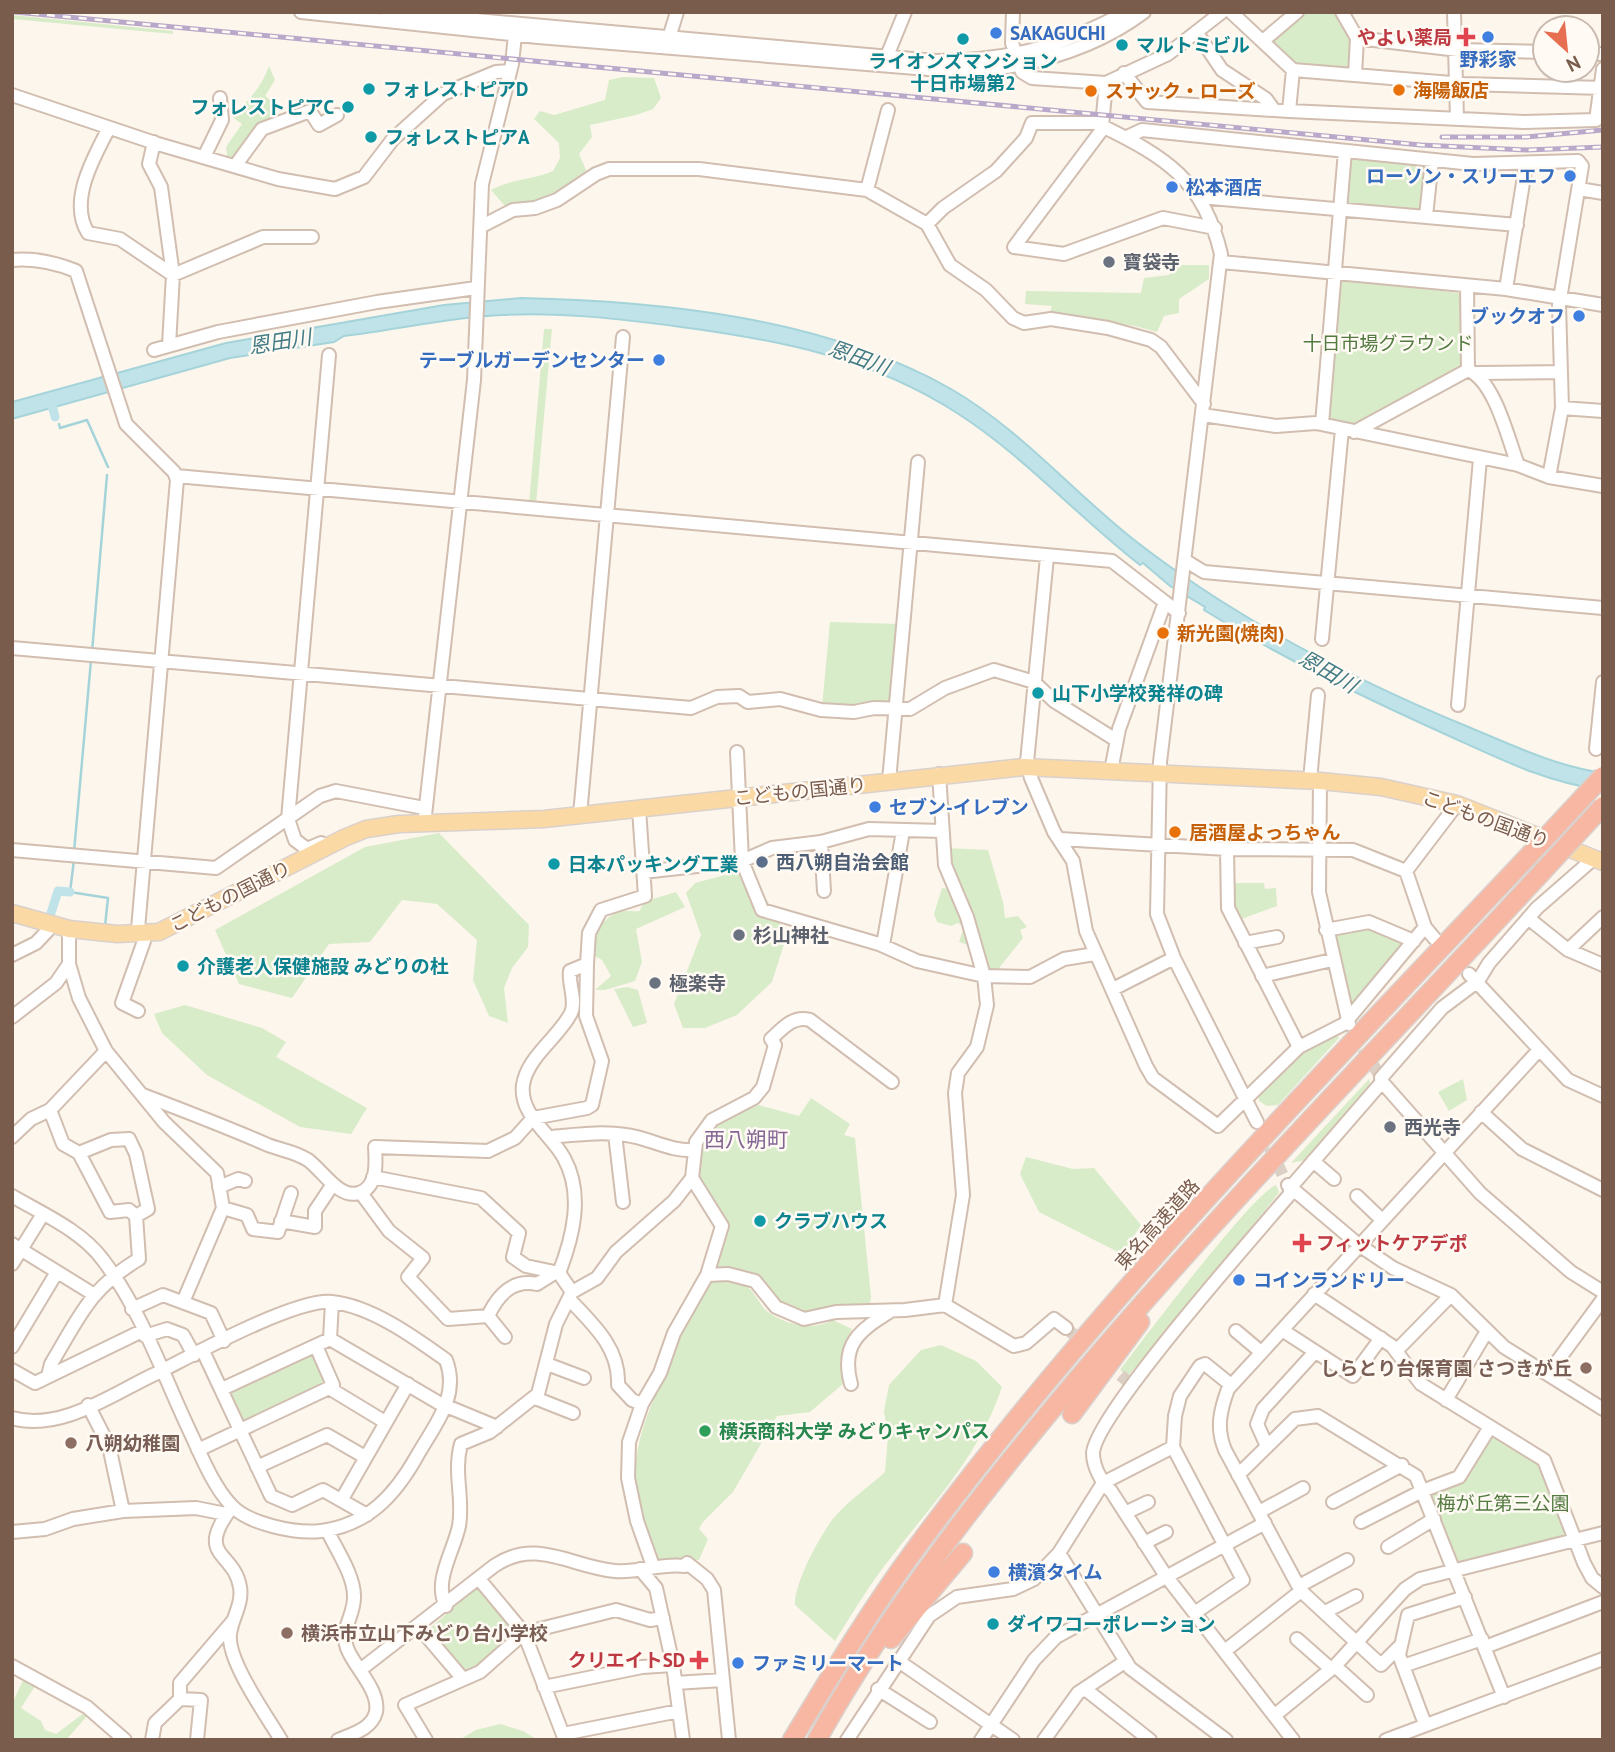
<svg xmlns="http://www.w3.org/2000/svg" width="1615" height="1752" viewBox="0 0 1615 1752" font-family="'PT Sans','Noto Sans JP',sans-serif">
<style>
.green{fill:#d8ecc9}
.water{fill:#bfe3e8;stroke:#a5d3da;stroke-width:2}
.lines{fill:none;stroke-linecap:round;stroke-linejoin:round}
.stream{stroke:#a5d3da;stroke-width:2.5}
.canal{stroke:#bfe3e8;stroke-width:9}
.minor-tunnel{stroke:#dcd0c4;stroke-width:12;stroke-dasharray:12 6;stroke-linecap:butt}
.minor-casing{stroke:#d1beb0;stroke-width:16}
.major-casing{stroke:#dad1cd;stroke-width:19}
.highway-casing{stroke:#dad1cd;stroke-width:21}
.minor{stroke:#fff;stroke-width:12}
.major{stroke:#fbd9a5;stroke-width:16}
.highway{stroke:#f7b7a3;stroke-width:18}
.rail-casing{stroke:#b9a8c9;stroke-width:5}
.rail{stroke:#fffaf3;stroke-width:2.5;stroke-dasharray:8;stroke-linecap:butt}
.highway-bridge-casing{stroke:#dad1cd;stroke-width:21;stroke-linecap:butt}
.highway-bridge{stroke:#f7b7a3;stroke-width:18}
.shop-dot{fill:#3f7fe0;stroke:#fffaf3;stroke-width:2.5}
.health-dot{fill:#e0444e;stroke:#fffaf3;stroke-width:2.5}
.culture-dot{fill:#0f9aa8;stroke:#fffaf3;stroke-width:2.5}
.food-dot{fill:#e8710a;stroke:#fffaf3;stroke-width:2.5}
.worship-dot{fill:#6b7280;stroke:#fffaf3;stroke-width:2.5}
.service-dot{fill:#5c6f8a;stroke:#fffaf3;stroke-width:2.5}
.education-dot{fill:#8d6e63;stroke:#fffaf3;stroke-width:2.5}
.leisure-dot{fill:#2e9e5b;stroke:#fffaf3;stroke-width:2.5}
.labels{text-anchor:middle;stroke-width:5;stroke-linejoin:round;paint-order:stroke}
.shop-label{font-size:19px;font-weight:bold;fill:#366cbe;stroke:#fffaf3;text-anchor:start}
.health-label{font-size:19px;font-weight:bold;fill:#be3a42;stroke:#fffaf3;text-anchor:end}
.culture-label{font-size:19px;font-weight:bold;fill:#0d838f;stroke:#fffaf3;text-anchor:start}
.food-label{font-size:19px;font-weight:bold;fill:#c56008;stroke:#fffaf3;text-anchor:start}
.worship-label{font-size:19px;font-weight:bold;fill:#5b616d;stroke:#fffaf3;text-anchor:start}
.park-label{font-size:19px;fill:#537a41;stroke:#fffaf3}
.street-label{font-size:19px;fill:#7a5c4d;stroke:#fffaf3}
.service-label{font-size:19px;font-weight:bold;fill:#4e5e75;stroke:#fffaf3;text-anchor:start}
.education-label{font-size:19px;font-weight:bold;fill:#785e54;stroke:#fffaf3;text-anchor:start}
.leisure-label{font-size:19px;font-weight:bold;fill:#27864d;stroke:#fffaf3;text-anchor:start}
.water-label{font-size:21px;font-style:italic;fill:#437c86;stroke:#fffaf3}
.neighbourhood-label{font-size:21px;fill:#846695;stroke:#fffaf3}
</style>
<rect width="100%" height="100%" fill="#fdf6ec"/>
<path class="green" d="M1303 12H1338L1355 42 1354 72 1294 67 1269 40Z
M12 15 173 31V34L12 19Z
M269 66 275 80 265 96 279 106 234 163 228 162 226 147 242 124 231 116C249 101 261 88 269 66Z
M623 77 654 78 661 98 653 109 636 115 590 125 592 137 579 154 586 170C576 197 530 206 504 205L491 190C510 179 533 180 553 171L560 158 559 143 534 119 540 111 554 115 605 100 609 80Z
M1349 157 1427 164 1422 212 1345 205Z
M1171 265H1209V279L1179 299V313L1164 316 1157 332 1135 326 1049 314 1052 306 1025 304 1026 291 1141 293 1144 278 1169 275Z
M1341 279 1458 293 1462 297 1463 367 1353 426 1328 421 1338 282Z
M544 329H552L536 504H529Z
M830 622 899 624 892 706 822 707Z
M439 833 529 925 528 947 512 968 504 988 508 1023 489 1016 473 980 477 940 437 904 402 900 370 942 329 944 292 998 239 984 215 930 365 847Z
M947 848 988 850 1003 902 1005 918 1018 916 1027 927 1020 930 1023 938 995 973 987 974 950 872Z
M736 872 756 881 787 935 772 982 737 1015 705 1028H683L674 1004 701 935 686 893 695 883Z
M1232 883H1264L1265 889 1276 888 1277 906 1239 920 1234 908Z
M942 888 949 889 971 946 959 942 964 927 958 923 951 926 937 922 934 914Z
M676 892 685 907 636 929 642 962 635 981 605 990H595L611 976 602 960 593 955C593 938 600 919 618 912 623 910 633 912 640 911L643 902Z
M1369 924 1409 943 1350 1014 1329 931Z
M627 987 638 990 647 1023 633 1027 614 989Z
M185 1005 262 1028 286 1042 276 1057 367 1108 351 1134 300 1127 207 1075 162 1033 154 1014Z
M1337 1034 1339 1038 1278 1105 1267 1106 1259 1101V1094L1303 1050Z
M1369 1079 1371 1087 1306 1160 1291 1163Z
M1463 1079 1467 1100 1449 1111 1438 1092Z
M811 1098 850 1124 844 1135 855 1138 871 1297 870 1305 809 1315 777 1303 766 1286 715 1270 721 1224 695 1175 701 1144 717 1123 758 1105 799 1116Z
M1026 1157 1073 1169 1094 1168 1141 1225 1122 1254 1039 1212 1020 1174Z
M1276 1185 1279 1192 1271 1203 1128 1376 1120 1370 1125 1363C1147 1335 1253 1193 1276 1185Z
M712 1282C723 1282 740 1280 749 1288 755 1293 761 1307 768 1312 785 1324 811 1332 833 1320L852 1329 845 1349 844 1383 810 1412 777 1416 733 1492 702 1523 699 1529 708 1539 699 1560 658 1559C652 1552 650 1539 646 1530 623 1462 642 1427 668 1366 681 1338 692 1311 706 1284Z
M941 1345 976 1361 1002 1387C977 1461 928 1508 882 1569 865 1592 850 1617 835 1641L795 1605C794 1583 819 1538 832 1520 846 1502 869 1487 885 1472L888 1436 884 1411 889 1385 921 1350Z
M313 1350 330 1384 241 1425 226 1390Z
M1493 1435 1537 1460 1567 1532 1564 1537 1461 1564 1456 1561 1429 1496 1433 1489 1462 1479Z
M476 1588 482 1589 517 1630 477 1669 466 1672 428 1630Z
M23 1680 35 1686 21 1708 41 1721 45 1730 56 1734 84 1713 88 1715 66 1740H12V1704Z
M500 1724 523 1731 538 1740H459L476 1730Z"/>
<path class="water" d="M521 298C663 301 826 318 951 389 1020 429 1071 490 1133 539 1235 619 1352 679 1471 728 1514 746 1556 766 1603 773V790C1547 783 1498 758 1447 735 1363 697 1282 658 1204 610L1205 607 1170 586 1143 563 1140 565C1077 516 1024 456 957 413 872 358 780 340 681 327 622 319 562 312 502 315 450 317 396 330 344 336L334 342 230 358 12 419V402L226 343 444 305Z"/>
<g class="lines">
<path class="stream" d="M59 424 60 428 87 420 108 467
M92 652 107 475
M74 852 91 660
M74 860 70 892 108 898 105 926"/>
<path class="canal" d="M51 401 55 417
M51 913 58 891 70 892"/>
<path class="minor-tunnel" d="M1354 1033 1381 1078
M1262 1131 1286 1182
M1066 1328 1133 1386"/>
<g class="minor-casing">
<path id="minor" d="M301 12 538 37 965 72C1029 67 1092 51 1144 12
M387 12 935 61C1008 61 1061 47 1126 12
M1013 12 1012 43 1022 72 1032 78 1106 83 1102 126C1166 157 1204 181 1221 254L1160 762 1157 914 1174 958 1257 1122
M1231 12 1293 70 1289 111 1524 122 1596 120 1603 69
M1342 12 1357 38 1355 75
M1454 12 1457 119
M1197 33 1222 70 1266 99 1274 110
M669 38 677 12
M1357 38 1458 50 1545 52
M1264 40 1297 12
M1587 54H1603
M887 56 905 12
M1293 70 1464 84 1603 88
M1124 73 1147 102 1289 111
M1106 83 1168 54 1222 12
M12 95 158 144 278 179 335 189 364 177 393 139 443 94 496 72 510 71
M1104 127 1014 247 1064 254 1163 218 1215 228
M109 128C94 157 68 201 88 233L120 239 173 275 263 237H312
M1127 137 1142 130 1473 164 1578 161 1582 166 1559 305 1562 408 1549 477
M154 142 149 164 161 187 173 275 169 345
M204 157 222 120 220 98
M235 166 262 129 310 111 319 125 337 115
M1579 189 1603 193
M867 190 888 110
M1200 197 1517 225
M1426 216 1432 160
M927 224 943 208 996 171 1026 138 1032 123H1101
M482 226 513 210 535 208 557 200 596 174 609 169H699L867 190 927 224 950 265 986 290 1013 318 1024 323 1051 319 1108 328 1151 340 1161 347 1204 404
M12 260C35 258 54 262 76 271L126 424 174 472 177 480 138 929 144 941 122 1003 138 1011
M1221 262 1506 289 1603 305
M1467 286 1468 370
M1506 289 1526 164
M154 350 218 332 377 302 476 288
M1477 373 1560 372
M1562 408 1603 411
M1203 415 1276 426 1316 423 1518 465 1549 477 1603 486
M1322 424 1345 151
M1354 432 1468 370C1495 381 1508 439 1518 465
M176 476 1112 561 1179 613
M1047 557 1027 762 1031 778 1054 832 1073 861 1086 931 1146 1066 1153 1078 1218 1126 1299 1047 1344 1024 1425 927
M1186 561 1204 572 1603 608
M1322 639 1342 429
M12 648 691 708 717 697 739 696 748 702 780 699 821 710 854 712 874 708 910 709 945 688 994 670 1034 682 1054 701 1116 740
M1458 705 1480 459
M1596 749 1603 682
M1111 771 1119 729 1165 602
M939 774 945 865 967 917 984 976 987 1005 977 1047 958 1073 955 1093 963 1195 945 1305
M1310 780 1318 695
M889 781 918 462
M1320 781 1319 892 1349 1024
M580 815 623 337
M424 824 474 380 482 184 512 64 515 35
M942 831 869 829 821 842 772 848 742 861 762 910 879 944 917 961 984 976 1030 977 1064 959 1095 954
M1060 839 1227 849 1353 850 1406 871
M821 842 824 891
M321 843 307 849 295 840 288 819 329 355
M1227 849 1228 908 1299 1047
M12 850 216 868 320 796 336 791 424 808
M643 872 742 861 737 752
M1528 918 1568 950 1603 965
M1326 930 1369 922 1414 941
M1435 939 1425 927 1406 871 1457 804
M1245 943 1277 937
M883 945 903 831
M1568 950 1603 917
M12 955 36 943 52 926
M69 964 79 998 106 1051 164 1122 217 1173 223 1208
M1469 974 1568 1080 1603 1096
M1262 976 1332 960
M1113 989 1174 958
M12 1017 56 983 69 964V929
M1382 1082 1480 1193 1571 1272 1603 1292
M143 1095C185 1111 227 1127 268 1145 281 1150 296 1152 308 1160 323 1171 339 1199 359 1193 378 1187 376 1162 375 1147L488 1151 515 1138 533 1118 587 1108 592 1105 602 1061 586 1016 587 964 589 933 601 910 645 896 639 809
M1481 1112 1522 1149 1603 1190
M615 1134 623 1202
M12 1137 31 1119 50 1110 106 1051
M549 1137C575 1135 600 1131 626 1135 650 1138 670 1152 695 1150
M79 1153 111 1140 129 1139 136 1154 148 1209 136 1216
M1313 1161 1334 1179
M373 1177 481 1198 519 1233 513 1257 526 1266 559 1273 572 1292 556 1324 538 1394 490 1432 461 1444C453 1473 464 1498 459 1526 454 1551 433 1581 446 1606
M1288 1185 1359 1245 1393 1268 1451 1295 1504 1347 1603 1409
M219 1187 238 1179 245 1181
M361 1193 389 1231 423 1258 408 1277 448 1319 488 1316
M12 1196C43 1214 82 1231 103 1260 142 1311 164 1378 192 1436 202 1458 214 1487 231 1505 248 1524 296 1534 321 1531 368 1525 395 1495 417 1456 435 1424 460 1397 446 1360 414 1337 371 1306 332 1302 296 1298 191 1356 155 1374 112 1394 61 1432 12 1418
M1357 1196 1382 1220
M281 1221 315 1227V1211L333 1184
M12 1244 93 1294
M12 1264 43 1214
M559 1273C573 1237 584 1194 564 1158 552 1135 519 1115 523 1085 527 1057 559 1037 571 1013 577 1001 568 984 570 971L587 964
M707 1275 728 1274 755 1281 776 1307 804 1319 836 1312 905 1310 945 1305 1014 1346 1026 1343 1054 1319 1066 1328
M572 1292 597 1278 616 1252 674 1201 692 1178 696 1142 712 1120 754 1098 763 1087 775 1045 771 1039C782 1029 793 1015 810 1020L892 1082
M1314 1294 1392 1346 1421 1384 1544 1460 1584 1563 1592 1578 1603 1587
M570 1300C594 1325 620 1349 618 1385L632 1400 642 1404
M183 1302 223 1208 247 1215 253 1229 278 1232 291 1193
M132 1309 163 1295 211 1313 224 1341
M488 1316C498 1295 512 1279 537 1284L553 1274
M488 1316 505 1337
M1282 1330 1353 1376 1381 1338
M1236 1331 1261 1352
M145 1336 167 1329 183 1335 194 1355
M330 1339 332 1302
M12 1347 57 1272
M1397 1350 1451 1295
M203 1351 271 1496 292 1505 323 1490 367 1515
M547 1364 584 1378
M12 1370 35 1383 142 1331
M1548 1374 1603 1299
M48 1376 51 1364C80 1316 89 1289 139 1259L136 1216 129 1210 110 1212 79 1153 63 1144 50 1110
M851 1384C840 1344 860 1330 891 1311
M329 1388 385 1422
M222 1389 330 1339 439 1403 497 1427
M535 1398 573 1413
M1446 1400 1487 1331
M88 1405 109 1446 123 1511
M1266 1444 1257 1424 1263 1409 1314 1353
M198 1450 329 1388 333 1385 316 1346
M257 1467 327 1435 365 1457
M1238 1475 1295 1419 1318 1416 1416 1476 1504 1697
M342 1499 408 1384
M1333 1502 1402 1465
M232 1507C194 1557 234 1551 240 1587 243 1604 232 1618 230 1634 227 1661 267 1716 281 1740
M1259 1512 1303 1488
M1125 1513 1148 1502
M1361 1522 1422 1491 1459 1477 1490 1427
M327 1530C336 1549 354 1575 354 1596 355 1615 340 1628 347 1648 354 1667 380 1690 376 1712 372 1729 352 1734 338 1740
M12 1532 45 1529 73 1519 123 1511 196 1508 226 1514
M1144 1543 1166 1532
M1388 1547 1434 1519
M1059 1553 1130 1668 1226 1740
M653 1566 637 1521 628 1478 629 1442 642 1404 660 1373 674 1333 707 1275 722 1226 692 1178
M640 1569 656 1588 673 1665 683 1740
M479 1579 524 1633 565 1740
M1299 1586 1347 1560
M1196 1612 1243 1580 1173 1447 1175 1416 1180 1396 1200 1366 1205 1364 1231 1385
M1325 1612 1356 1596
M419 1627 463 1679
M1297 1639 1331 1669
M1401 1645 1381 1665 1301 1591 1225 1450C1216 1428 1220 1411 1228 1389L1538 1051
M1485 1647 1603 1602
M1226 1650 1301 1591
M897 1660 1013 1740
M12 1666 87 1707 125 1740
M1335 1666 1367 1695
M1403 1666 1482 1639
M360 1670 494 1566C536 1537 571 1567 615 1571 639 1573 660 1563 685 1566L687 1563 707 1579 714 1590 729 1740
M675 1683 723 1680
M544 1687 642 1667 673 1665
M878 1689 930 1722
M1085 1689 1150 1740
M180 1699 201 1700 197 1740
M1275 1715 1335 1666 1405 1589 1420 1579 1603 1533
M1425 1724 1399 1655 1408 1615 1465 1597
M563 1734 679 1711
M152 1740 155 1723 180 1699V1683L233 1621
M426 1740 405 1705 480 1672 524 1633 616 1610 650 1620 663 1618
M847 1740 929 1616 957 1597 1013 1589 1034 1579 1059 1553 1103 1483 1173 1447
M981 1740 1034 1660 1056 1637 1265 1523
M1044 1740 1078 1693 1126 1661
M1293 1740 1166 1576 1111 1491C1102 1483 1093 1467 1093 1453 1095 1415 1258 1232 1290 1194V1188L1382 1082 1381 1078 1442 1008 1478 981 1489 963 1537 908 1592 860
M1386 1740 1603 1659"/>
</g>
<g class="major-casing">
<path id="major" d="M12 913 69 929 117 934 159 932 344 838 366 829 399 824 544 819 1024 767 1320 781 1381 787 1457 804 1603 862"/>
</g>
<g class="highway-casing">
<path id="highway" d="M1072 1414 1140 1322
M891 1639 963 1553
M792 1740C831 1675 871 1609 916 1548 1101 1298 1322 1075 1535 849
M817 1740C888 1612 980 1495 1074 1383 1228 1201 1395 1032 1556 857"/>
</g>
<use href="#minor" class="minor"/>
<use href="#major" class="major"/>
<use href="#highway" class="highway"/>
<g class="rail-casing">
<path id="rail" d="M15 12 1421 145 1527 150 1603 147
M1442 137H1526L1603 130"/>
</g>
<use href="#rail" class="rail"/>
<g class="highway-bridge-casing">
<path id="highway-bridge" d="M1535 849 1603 776
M1556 857 1603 806"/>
</g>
<use href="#highway-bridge" class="highway-bridge"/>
</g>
<g class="shop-dot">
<circle cx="996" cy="33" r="7"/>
<circle cx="1488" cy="37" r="7"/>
<circle cx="1570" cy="176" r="7"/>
<circle cx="1172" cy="187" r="7"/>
<circle cx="1579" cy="316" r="7"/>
<circle cx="659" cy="360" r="7"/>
<circle cx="875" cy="807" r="7"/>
<circle cx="1239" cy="1280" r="7"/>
<circle cx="994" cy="1572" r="7"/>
<circle cx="738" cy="1663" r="7"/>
</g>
<g class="health-dot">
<path d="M1462.5 26.5h7v7h7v7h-7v7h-7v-7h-7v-7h7z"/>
<path d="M1298.5 1232.5h7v7h7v7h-7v7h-7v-7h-7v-7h7z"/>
<path d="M695.5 1649.5h7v7h7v7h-7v7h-7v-7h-7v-7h7z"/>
</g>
<g class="culture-dot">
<circle cx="963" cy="39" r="7"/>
<circle cx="1122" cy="45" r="7"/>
<circle cx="369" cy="89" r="7"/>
<circle cx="348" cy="107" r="7"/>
<circle cx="371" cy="137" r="7"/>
<circle cx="1038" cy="693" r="7"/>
<circle cx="554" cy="864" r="7"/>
<circle cx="183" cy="966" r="7"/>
<circle cx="760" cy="1221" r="7"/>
<circle cx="993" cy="1624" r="7"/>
</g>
<g class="food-dot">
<circle cx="1399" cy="90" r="7"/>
<circle cx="1091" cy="91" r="7"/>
<circle cx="1163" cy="633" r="7"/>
<circle cx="1175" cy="832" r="7"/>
</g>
<g class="worship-dot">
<circle cx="1109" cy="262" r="7"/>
<circle cx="739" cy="935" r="7"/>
<circle cx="655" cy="983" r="7"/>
<circle cx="1390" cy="1127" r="7"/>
</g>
<circle class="service-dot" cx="762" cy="862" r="7"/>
<g class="education-dot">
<circle cx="1586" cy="1368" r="7"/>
<circle cx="71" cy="1443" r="7"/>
<circle cx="287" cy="1633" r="7"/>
</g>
<circle class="leisure-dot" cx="705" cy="1431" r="7"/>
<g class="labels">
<g class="shop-label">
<text x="1010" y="40">SAKAGUCHI</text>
<text x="1488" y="66" text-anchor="middle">野彩家</text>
<text x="1556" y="183" text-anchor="end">ローソン・スリーエフ</text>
<text x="1186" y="194">松本酒店</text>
<text x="1565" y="323" text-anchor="end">ブックオフ</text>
<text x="645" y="367" text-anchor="end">テーブルガーデンセンター</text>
<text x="889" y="814">セブン-イレブン</text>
<text x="1253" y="1287">コインランドリー</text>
<text x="1008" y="1579">横濱タイム</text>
<text x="752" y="1670">ファミリーマート</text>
</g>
<g class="health-label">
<text x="1452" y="44">やよい薬局</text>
<text x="1316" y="1250" text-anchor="start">フィットケアデポ</text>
<text x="685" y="1667">クリエイトSD</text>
</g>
<g class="culture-label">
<text x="1136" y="52">マルトミビル</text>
<text x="963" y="68" text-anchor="middle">ライオンズマンション<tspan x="963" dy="22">十日市場第2</tspan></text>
<text x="383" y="96">フォレストピアD</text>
<text x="334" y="114" text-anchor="end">フォレストピアC</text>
<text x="385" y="144">フォレストピアA</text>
<text x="1052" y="700">山下小学校発祥の碑</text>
<text x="568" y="871">日本パッキング工業</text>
<text x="197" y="973">介護老人保健施設 みどりの杜</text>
<text x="774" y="1228">クラブハウス</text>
<text x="1007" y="1631">ダイワコーポレーション</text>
</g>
<g class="food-label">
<text x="1413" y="97">海陽飯店</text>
<text x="1105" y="98">スナック・ローズ</text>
<text x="1177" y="640">新光園(焼肉)</text>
<text x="1189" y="839">居酒屋よっちゃん</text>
</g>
<g class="worship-label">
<text x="1123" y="269">寶袋寺</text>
<text x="753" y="942">杉山神社</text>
<text x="669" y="990">極楽寺</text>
<text x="1404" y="1134">西光寺</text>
</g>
<g class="park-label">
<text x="1388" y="350">十日市場グラウンド</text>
<text x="1503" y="1510">梅が丘第三公園</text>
</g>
<g class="street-label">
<text transform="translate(800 791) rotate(-6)" y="7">こどもの国通り</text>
<text transform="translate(1486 819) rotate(20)" y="7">こどもの国通り</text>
<text transform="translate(230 896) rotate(-27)" y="7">こどもの国通り</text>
<text transform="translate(1157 1224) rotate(-48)" y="7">東名高速道路</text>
</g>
<g class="service-label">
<text x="776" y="869">西八朔自治会館</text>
</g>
<g class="education-label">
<text x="1572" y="1375" text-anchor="end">しらとり台保育園 さつきが丘</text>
<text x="85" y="1450">八朔幼稚園</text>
<text x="301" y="1640">横浜市立山下みどり台小学校</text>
</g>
<g class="leisure-label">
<text x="719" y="1438">横浜商科大学 みどりキャンパス</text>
</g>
<g class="water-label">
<text transform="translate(280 342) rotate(-9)" y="7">恩田川</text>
<text transform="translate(859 358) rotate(20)" y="7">恩田川</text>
<text transform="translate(1328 672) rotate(30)" y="7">恩田川</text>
</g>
<g class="neighbourhood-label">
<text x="746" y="1147">西八朔町</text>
</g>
</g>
<rect width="1615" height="1752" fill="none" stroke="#7a5c4d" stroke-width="28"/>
<g transform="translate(1566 49) rotate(153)"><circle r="33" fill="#fffaf3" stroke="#cabbb1" stroke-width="2"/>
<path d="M0-5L12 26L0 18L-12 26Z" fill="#e76f51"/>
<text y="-10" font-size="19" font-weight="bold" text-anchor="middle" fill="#7a5c4d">N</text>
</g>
</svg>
